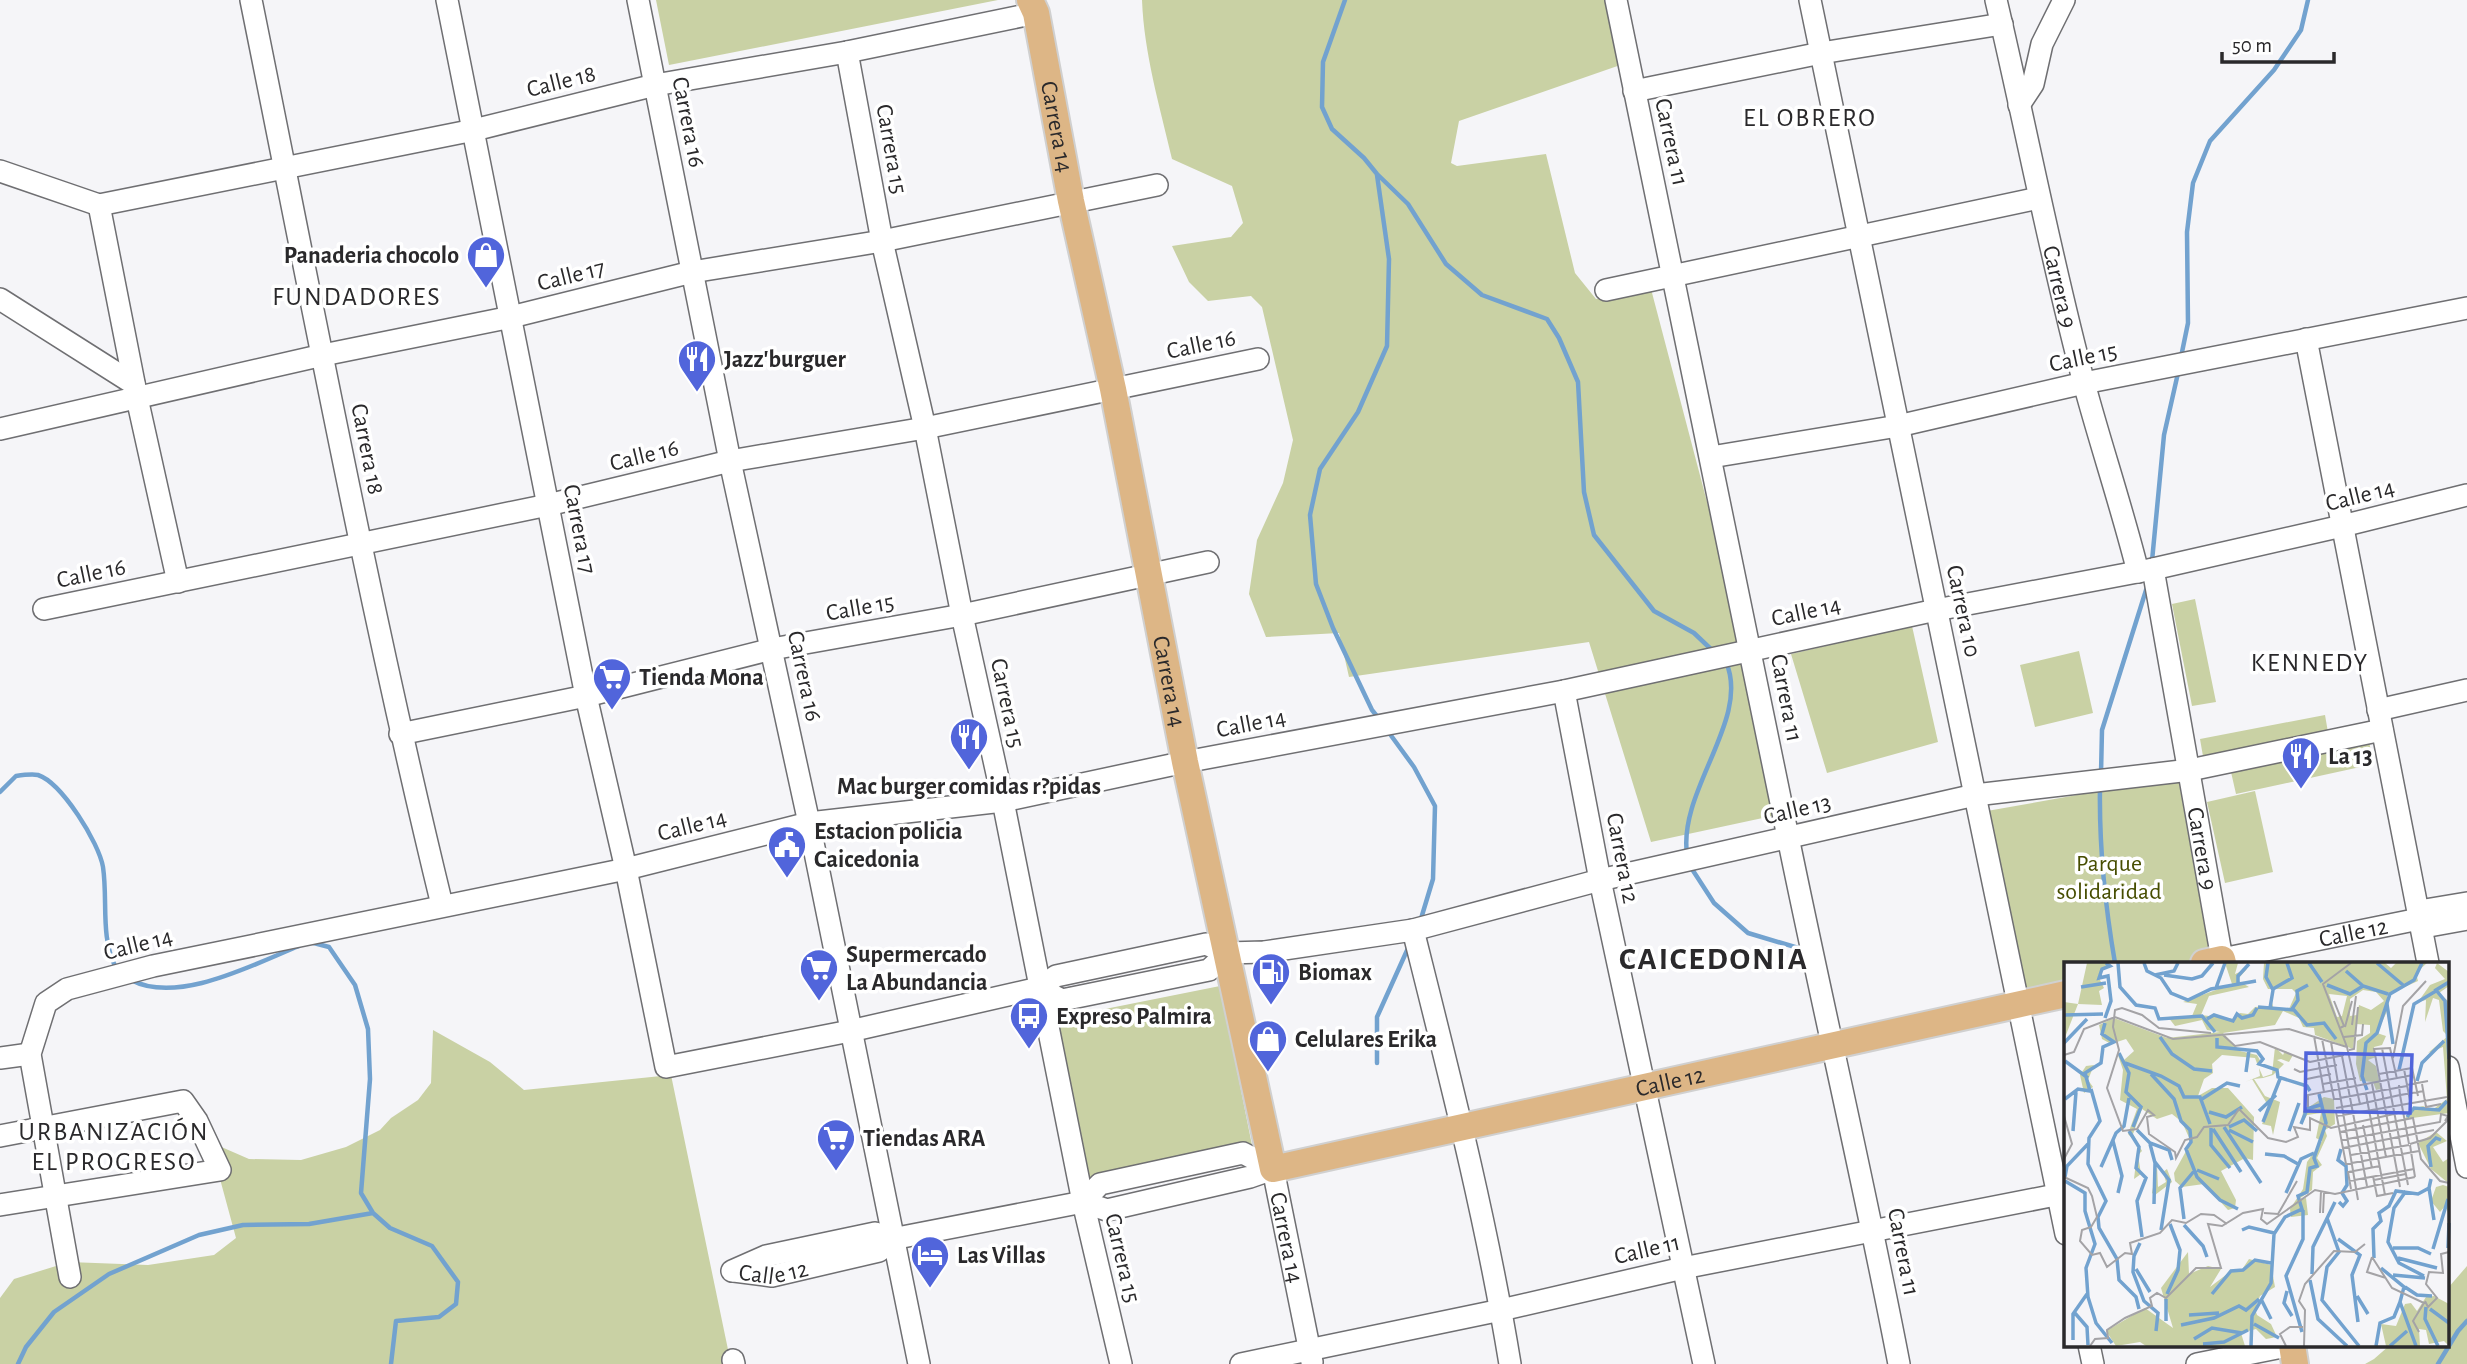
<svg xmlns="http://www.w3.org/2000/svg" width="2467" height="1364" viewBox="0 0 2467 1364" font-family="'Alegreya Sans',sans-serif">
<style>
.green{fill:#c9d1a4}
.lines{fill:none;stroke-linecap:round;stroke-linejoin:round}
.stream{stroke:#72a2cf;stroke-width:4.5}
.minor-casing{stroke:#6f6f72;stroke-width:24}
.major-casing{stroke:#d0d0d0;stroke-width:30}
.minor{stroke:#fff;stroke-width:21}
.major{stroke:#ddb686;stroke-width:26}
.labels{text-anchor:middle;stroke-width:7;stroke-linejoin:round;paint-order:stroke}
.street-label{font-size:24px;fill:#2a292b;stroke:#fff}
.poi-label{font-size:24px;font-weight:bold;fill:#2a292b;stroke:#fff;text-anchor:start}
.park-label{font-size:24px;fill:#464d00;stroke:#fff}
.neighbourhood-label{font-size:26px;letter-spacing:2px;fill:#2a292b;stroke:#fff}
.district-label{font-size:32px;font-weight:bold;letter-spacing:2px;fill:#2a292b;stroke:#fff}
.inset-river{fill:none;stroke:#72a2cf;stroke-width:3.5}
.inset-road{fill:none;stroke:#a4a3a6;stroke-width:2}
.view{fill:#5165db;fill-opacity:0.15;stroke:#5165db;stroke-width:3.5}
.inset-edge{fill:none;stroke:#2a292b;stroke-width:3.5}
</style>
<rect width="100%" height="100%" fill="#f5f5f8"/>
<path class="green" d="M656 0H998L669 65Z
M1142 0H1619L1629 62 1459 121 1451 163 1457 166 1546 154 1575 273 1596 299 1651 289 1727 578 1772 816 1651 842 1589 642 1349 677 1339 633 1266 637 1249 594 1257 540 1283 483 1293 440 1262 307 1251 296 1208 301 1189 282 1172 246 1231 237 1243 223 1232 186 1172 159C1160 107 1144 54 1142 0Z
M2195 599 2216 702 2192 706 2172 604Z
M1912 626 1938 742 1827 773 1791 654Z
M2079 651 2093 713 2035 727 2020 665Z
M2325 715 2329 738 2204 762 2200 739Z
M2369 742 2374 764 2236 794 2231 772Z
M2178 777 2211 963H2066V996L2024 1003 1987 811Z
M2255 791 2273 872 2225 883 2207 802Z
M1220 986 1252 1145 1087 1178 1055 1019Z
M433 1030 490 1062 524 1090 671 1075 731 1364H0V1298L14 1279 69 1262 148 1265 214 1255 236 1238 210 1142 249 1159 301 1160 346 1147 380 1130 391 1118 418 1100 431 1083Z
M2467 1266V1364H2365L2374 1359 2390 1345H2448V1288Z"/>
<g class="lines">
<path class="stream" d="M1345 0 1323 62 1322 107 1332 129 1364 158 1377 174 1408 204 1446 264 1482 295 1547 319 1559 338 1578 382 1584 492 1594 535 1654 611 1694 633 1714 652
M1377 175 1389 259 1387 346 1358 412 1320 469 1310 515 1316 584 1333 628 1372 710 1380 720
M2181 357 2188 323 2187 232 2193 183 2210 141 2274 70 2301 30 2308 0
M2152 561 2164 435 2178 373
M1387 730 1414 767 1435 806 1433 879 1420 922
M2101 774 2102 730 2147 587
M2100 787C2099 846 2105 905 2115 963
M0 792 16 776C23 775 32 774 38 775 62 783 99 843 103 867 108 901 100 937 116 968
M1687 854C1678 790 1751 719 1726 662
M1690 866 1714 903 1748 933 1805 950
M310 942 329 947 355 985 368 1029 370 1079 361 1193 373 1213 390 1228 432 1246 458 1282 456 1304 439 1317 396 1321 391 1364
M131 980C178 1005 254 964 299 946
M1377 1063V1017L1409 946
M18 1364 26 1347 54 1312 109 1274 199 1235 243 1225 309 1224 373 1213
M2438 1364 2458 1331 2467 1321"/>
<g class="minor-casing">
<g id="minor">
<path d="M251 0C312 302 369 606 442 905"/>
<path d="M447 0 586 696 626 869 666 1067 850 1031 1039 988 1056 976 1206 944 1227 953 1264 952 1413 930 1600 880 1975 795 2190 770 2382 730"/>
<path d="M638 0 730 461 809 823 919 1364"/>
<path d="M1616 0C1673 279 1731 558 1788 837 1824 1013 1865 1187 1899 1364"/>
<path d="M1810 0 2066 1234"/>
<path id="s1" d="M1996 0C2026 127 2050 256 2084 383 2101 446 2122 508 2138 572"/>
<path d="M847 52 882 241 925 428 962 615 1003 801 1083 1202 1121 1364"/>
<path d="M1634 91 1821 53 2002 24"/>
<path d="M2019 105 2033 84 2042 44 2064 0"/>
<path d="M0 171 99 205"/>
<path d="M99 205 474 130 655 85 847 52 1036 13"/>
<path d="M99 205 137 398 178 582"/>
<path d="M1606 290 2039 198"/>
<path d="M0 299 134 384"/>
<path d="M2306 339 2428 963"/>
<path d="M0 429 323 355 511 317 692 272 882 241 1157 185"/>
<path d="M1711 457 1898 426 2084 383 2467 308"/>
<path id="s2" d="M2153 569 2222 959 2419 919 2425 910 2467 903"/>
<path d="M44 609 548 505 730 461 925 428 1258 359"/>
<path d="M1564 691 1600 880 1704 1364"/>
<path d="M2378 710 2467 690"/>
<path d="M400 734 586 696 772 649 962 615 1208 562"/>
<path d="M2419 919 2429 926 2467 919"/>
<path d="M1413 930C1449 1074 1486 1217 1510 1364"/>
<path d="M1039 988 1062 1000 1209 970 1227 953"/>
<path d="M0 1058 30 1054"/>
<path d="M2448 1067 2467 1167"/>
<path d="M0 1136 183 1101 197 1121 220 1170 0 1205"/>
<path id="s3" d="M1273 1169 1312 1362"/>
<path d="M1083 1202 1100 1184 1243 1153 1273 1169"/>
<path d="M732 1271 766 1256 875 1233 892 1239 1083 1202 1107 1210 1250 1177 1273 1169"/>
<path id="s4" d="M734 1271 772 1276 879 1251 892 1239"/>
<path d="M70 1277 30 1054 46 1003 67 989 153 966 626 869 809 823 1003 801 1185 762 1564 691 1936 610 2153 569 2342 526 2467 495"/>
<path d="M2089 1345 2093 1364"/>
<path d="M733 1360 734 1364"/>
<path d="M1241 1364 1501 1310 1683 1268 2066 1193"/>
<path d="M2197 1364 2292 1345"/>
</g>
</g>
<g class="major-casing">
<g id="major">
<path id="s5" d="M1030 0 1036 13 1071 201 1113 389 1185 762 1273 1169 2066 994"/>
<path d="M2204 963 2222 959 2223 963"/>
<path d="M2292 1345 2295 1364"/>
</g>
</g>
<use href="#minor" class="minor"/>
<use href="#major" class="major"/>
</g>
<defs>
<g id="shop-pin" transform="scale(2.0125)"><path d="M0 17L-7.5 6A9.5 9.5 0 1 1 7.5 6Z" fill="#5165db" stroke="#fff"/><path d="M-5-2.5h2.3a2.7 3.5 0 0 1 5.4 0H5L5.5 6h-11ZM-1.5-2.5h3a1.5 2.3 0 0 0-3 0Z" fill="#fff"/></g>
<g id="restaurant-pin" transform="scale(2.0125)"><path d="M0 17L-7.5 6A9.5 9.5 0 1 1 7.5 6Z" fill="#5165db" stroke="#fff"/><path d="M-5-6h1v4h1v-4h1v4h1v-4h1v5L-1.5 .5V6h-2V.5L-5-1ZM5-6V6H3V1.5H1.5Q1.5-4 5-6Z" fill="#fff"/></g>
<g id="supermarket-pin" transform="scale(2.0125)"><path d="M0 17L-7.5 6A9.5 9.5 0 1 1 7.5 6Z" fill="#5165db" stroke="#fff"/><path d="M-6-5.5h2.5l.6 2H6L4.5 2H-2.5L-4.4-4H-6ZM-1.5 3.2a1.3 1.3 0 1 0 .1 0ZM3 3.2a1.3 1.3 0 1 0 .1 0Z" fill="#fff"/></g>
<g id="civic-pin" transform="scale(2.0125)"><path d="M0 17L-7.5 6A9.5 9.5 0 1 1 7.5 6Z" fill="#5165db" stroke="#fff"/><path d="M-.6-6.5H3V-4.5H.6V-3L4-1V1h2V6H-6V1h2V-1L-.6-3ZM-1.2 2.5V6h2.4V2.5Z" fill="#fff"/></g>
<g id="fuel-pin" transform="scale(2.0125)"><path d="M0 17L-7.5 6A9.5 9.5 0 1 1 7.5 6Z" fill="#5165db" stroke="#fff"/><path d="M-5.5-6h7V0h2V4h1.3V-2.5L3-4.5l.8-.8L6-3V5H2.5V1h-1V6h-7ZM-4.2-4.7v3.2H.2V-4.7Z" fill="#fff"/></g>
<g id="bus-pin" transform="scale(2.0125)"><path d="M0 17L-7.5 6A9.5 9.5 0 1 1 7.5 6Z" fill="#5165db" stroke="#fff"/><path d="M-5-6H5V4H4V6H2V4H-2V6H-4V4H-5ZM-3.5-4V0h7V-4ZM-3.5 1.2v1.5H-2V1.2ZM2 1.2v1.5H3.5V1.2Z" fill="#fff"/></g>
<g id="hotel-pin" transform="scale(2.0125)"><path d="M0 17L-7.5 6A9.5 9.5 0 1 1 7.5 6Z" fill="#5165db" stroke="#fff"/><path d="M-6-4.5h1.5V1H6V5H4.5V3h-9V5H-6ZM-4 0a1.8 1.8 0 1 1 3.6 0ZM.5 0V-2.5h3Q6-2.5 6 0Z" fill="#fff"/></g>
</defs>
<g fill-rule="evenodd">
<use href="#shop-pin" x="486" y="255"/>
<use href="#restaurant-pin" x="697" y="359"/>
<use href="#supermarket-pin" x="612" y="677"/>
<use href="#restaurant-pin" x="969" y="737"/>
<use href="#restaurant-pin" x="2301" y="756"/>
<use href="#civic-pin" x="787" y="845"/>
<use href="#supermarket-pin" x="819" y="968"/>
<use href="#fuel-pin" x="1271" y="972"/>
<use href="#bus-pin" x="1029" y="1016"/>
<use href="#shop-pin" x="1268" y="1039"/>
<use href="#supermarket-pin" x="836" y="1138"/>
<use href="#hotel-pin" x="930" y="1255"/>
</g>
<g class="labels">
<g class="street-label">
<text transform="translate(561 81) rotate(-14)" y="8">Calle 18</text>
<text transform="translate(689 122) rotate(79)" y="8">Carrera 16</text>
<text dy="8" stroke="none"><textPath href="#s5" startOffset="130">Carrera 14</textPath></text>
<text transform="translate(1672 142) rotate(78)" y="8">Carrera 11</text>
<text transform="translate(892 149) rotate(80)" y="8">Carrera 15</text>
<text transform="translate(571 275) rotate(-14)" y="8">Calle 17</text>
<text dy="8" stroke="none"><textPath href="#s1" startOffset="294">Carrera 9</textPath></text>
<text transform="translate(1201 344) rotate(-12)" y="8">Calle 16</text>
<text transform="translate(2083 357) rotate(-12)" y="8">Calle 15</text>
<text transform="translate(368 449) rotate(79)" y="8">Carrera 18</text>
<text transform="translate(644 455) rotate(-14)" y="8">Calle 16</text>
<text transform="translate(2360 495) rotate(-14)" y="8">Calle 14</text>
<text transform="translate(580 529) rotate(79)" y="8">Carrera 17</text>
<text transform="translate(91 573) rotate(-12)" y="8">Calle 16</text>
<text transform="translate(860 607) rotate(-10)" y="8">Calle 15</text>
<text transform="translate(1806 611) rotate(-12)" y="8">Calle 14</text>
<text transform="translate(1964 611) rotate(78)" y="8">Carrera 10</text>
<text transform="translate(805 676) rotate(78)" y="8">Carrera 16</text>
<text dy="8" stroke="none"><textPath href="#s5" startOffset="696">Carrera 14</textPath></text>
<text transform="translate(1787 698) rotate(79)" y="8">Carrera 11</text>
<text transform="translate(1008 703) rotate(78)" y="8">Carrera 15</text>
<text transform="translate(1251 723) rotate(-11)" y="8">Calle 14</text>
<text transform="translate(1797 809) rotate(-13)" y="8">Calle 13</text>
<text transform="translate(692 825) rotate(-14)" y="8">Calle 14</text>
<text dy="8" stroke="none"><textPath href="#s2" startOffset="284">Carrera 9</textPath></text>
<text transform="translate(1623 858) rotate(79)" y="8">Carrera 12</text>
<text dy="8" stroke="none"><textPath href="#s2" startOffset="530">Calle 12</textPath></text>
<text transform="translate(138 944) rotate(-14)" y="8">Calle 14</text>
<text dy="8" stroke="none"><textPath href="#s5" startOffset="1601">Calle 12</textPath></text>
<text dy="8" stroke="none"><textPath href="#s3" startOffset="70">Carrera 14</textPath></text>
<text transform="translate(1647 1249) rotate(-13)" y="8">Calle 11</text>
<text transform="translate(1904 1252) rotate(79)" y="8">Carrera 11</text>
<text transform="translate(1123 1258) rotate(77)" y="8">Carrera 15</text>
<text dy="8" stroke="none"><textPath href="#s4" startOffset="40">Calle 12</textPath></text>
</g>
<g class="poi-label">
<text x="459" y="263" text-anchor="end">Panaderia chocolo</text>
<text x="724" y="367">Jazz'burguer</text>
<text x="639" y="685">Tienda Mona</text>
<text x="2328" y="764">La 13</text>
<text x="969" y="794" text-anchor="middle">Mac burger comidas r?pidas</text>
<text x="814" y="839">Estacion policia<tspan x="814" dy="28">Caicedonia</tspan></text>
<text x="846" y="962">Supermercado<tspan x="846" dy="28">La Abundancia</tspan></text>
<text x="1298" y="980">Biomax</text>
<text x="1056" y="1024">Expreso Palmira</text>
<text x="1295" y="1047">Celulares Erika</text>
<text x="863" y="1146">Tiendas ARA</text>
<text x="957" y="1263">Las Villas</text>
</g>
<g class="park-label">
<text x="2109" y="871">Parque<tspan x="2109" dy="28">solidaridad</tspan></text>
</g>
<g class="neighbourhood-label">
<text x="1810" y="126">EL OBRERO</text>
<text x="357" y="305">FUNDADORES</text>
<text x="2310" y="671">KENNEDY</text>
<text x="114" y="1140">URBANIZACIÓN<tspan x="114" dy="30">EL PROGRESO</tspan></text>
</g>
<g class="district-label">
<text x="1714" y="969">CAICEDONIA</text>
</g>
</g>
<g transform="translate(2064 962)">
<rect width="385" height="385" fill="#f5f5f8"/>
<path d="M23 1H44L34 14 40 26 35 29 38 43 14 42 0 78V40L14 42ZM161 1H174L171 12 183 7 173 18 185 25 145 34 137 53 169 57 176 51 184 52 191 45 205 44 207 37 210 48 225 47 232 31 228 27H204L199 17 200 1H321L327 6 332 1H363L352 11 354 19 323 33 325 45 313 71 322 74 318 83 310 85 312 95 304 98 312 104 317 127 312 128 309 120 296 119 292 102 293 79 306 71V63L292 62 289 87 251 73 250 66 239 65 235 56 219 49 211 63 159 71 176 89 193 93 197 100 194 104 191 96 158 93 148 102 149 111 140 117 134 134 148 126H164L190 155 189 198 181 196 157 209 172 238 171 246 164 248 140 222 118 225 111 219 110 211 127 180 118 160 108 152 93 157 78 147 69 172 78 189 74 193 77 212 70 217 74 182 64 172 73 147 56 138 59 108 54 93 60 98 70 89 62 77 47 82 38 77 35 63 50 56 103 76 156 70 143 68 138 58 111 64 104 55 128 54 133 42 119 40 168 22ZM299 28 312 30 320 39 307 48 295 43 293 53 286 54V37ZM265 32 283 34 278 54 273 55ZM373 1 385 10V24L375 31 385 40V151L341 157 347 147 359 144 368 148 383 137 379 85 364 91 384 74 379 69 375 38 369 36 361 60 362 38 354 40 366 23 381 17 371 6ZM211 85 219 93 221 89 229 93 225 100 217 97 213 98 220 102 209 113 199 116 190 117 201 134 216 140 209 173 207 164 198 162 207 140H202L188 117 181 120 196 114 195 106 199 115 208 112ZM30 103 24 118 29 125 20 131 16 113 22 104ZM260 135 270 137 271 162 261 168 263 174 253 196 258 203 249 210 248 228 235 237 242 236 244 253 227 255 226 247 239 227 243 200 258 179 252 176 257 151 243 153 238 162 239 149ZM372 170 383 179 369 185 379 200 385 196 383 220 367 207 354 181ZM93 203 94 225 102 220 99 210 103 207 108 220 91 233 88 231ZM379 223 385 225V255L382 243 376 250 367 239 372 225ZM124 290 125 312 144 304 157 307 146 325 167 309H177L185 297 207 303 211 325 196 334 191 347 193 353 207 362 213 375 202 377 192 367 177 371 181 384H82L76 380 52 384 42 369 81 346 109 366 97 326ZM370 334 385 342V384L380 379 365 382 362 368 355 367 356 384H322L317 362 332 364 341 342 347 341 353 349 362 335Z" fill="#c9d1a4" fill-rule="evenodd"/>
<path class="inset-river" d="M54 1 56 25 72 43 91 46 95 57 138 54 151 70M80 1 83 9 97 16 107 31 124 38 147 27 192 19M204 1 202 15 209 28 206 46M245 1 258 20M313 1 339 23M282 9 299 24 324 32M91 13 110 9 114 1M100 13 128 17 138 14 149 1M385 20 372 28 381 39 385 97M174 22V14L185 2M263 23 286 32 299 24M17 25 42 21M152 26 161 1M209 27 228 16 223 1M323 42 329 82M194 45 230 48 243 63 260 61 272 77M228 47 234 38 233 29 244 23M0 53 39 52M41 56 47 39 44 14 35 16 38 7 46 4 42 1M143 57 150 53 169 59 173 52 178 56 189 53 193 46M96 75 108 92 130 107 148 109M153 76V85L193 89 199 97 195 102 213 108 214 115 243 124 246 129M0 81 23 57M55 91 65 111 62 130 77 145 69 165M1 99 24 116M61 101 97 114 115 124 120 135H136L146 162M335 108 350 42 372 29M182 110 185 88M87 112 110 137 117 159 126 168 127 180 122 187 133 215 156 238 174 247M353 119 358 101 380 79M27 127 36 159 25 176 24 202 42 239 34 255 35 266 53 297 55 318 72 335 75 347M303 128 298 114 302 81 313 71 326 32 350 18 358 1M1 137 14 127 26 129 21 111 37 101 39 85 50 80 38 72 41 61M138 137 163 121 176 124M195 149 212 133M145 150 162 155 178 145M343 155 350 146 375 148 383 139M199 160 216 117M237 162 243 147 256 143M160 165 197 221M165 165 180 158 193 169M147 166V183L166 206M149 167 177 210M73 168 86 181 105 188 108 198M165 168 189 180M9 169 12 130M65 169 75 185 72 206 82 216 73 239 78 275M225 169 235 141M49 179 58 214 54 231M86 182 91 201 90 242M201 192 220 194 234 202M91 200 105 218 97 268M37 205 52 171 60 164 65 136M367 205 364 184 372 176 377 178M133 208 155 217M1 215 3 204 24 182M1 219 21 231V249L31 282 22 306 24 335 32 361 48 381M365 226 370 258M342 229 330 246 324 280 335 301 360 314M222 231 237 197 250 191M275 240 279 244 283 239 278 231 283 223 282 204 274 198 277 187M263 256 275 290 263 305 258 338 295 384M120 257 116 226 131 208M120 263 139 284 143 295M178 268 185 265 210 271M274 277 296 293 288 313 294 360M76 281 70 294 69 310 80 339 94 351 92 369M329 286H354L367 292M384 286 385 261M369 287 384 237M310 296 309 267 317 259 315 251 325 244 332 229 354 232 365 226 367 217M334 296 373 306M317 306 340 325 336 340 352 384M72 307 86 330M248 312 249 285 271 240M329 313 361 316M246 318 254 357 283 384M341 325 353 333 368 334M223 329 220 341 228 354M103 332 114 308 116 288 106 262M148 332 167 309 179 308 191 298 207 301M293 334 304 352M102 337V359M197 337 207 357M362 345 361 357 374 384M366 347 385 361M10 350 23 365 24 383M125 353 155 351M190 362 215 376M117 363 150 356 175 344 182 348 195 337M238 370 222 314 239 277V248M130 377 148 366 178 371M9 378V352L23 332M139 382 160 380 184 368M187 384 188 354 207 321 210 272 221 255 238 247 234 234 243 230 246 206 253 204 250 196 262 161 255 132M312 384 316 361 330 355 336 340M326 384 343 369"/>
<path class="inset-road" d="M270 39 280 64 276 66M288 63 292 34M281 65 288 39M147 71 95 66 78 53 58 46 51 48 49 65 55 88 43 126 59 169 73 167 84 148 90 153 83 155 85 172 111 190 112 196 121 178 133 175 140 165 164 163 175 147 204 176 222 180 234 175 230 165 246 168V156L267 166 339 150M159 73 171 84 196 80 246 100M250 74 260 130M280 75 298 73 299 62M258 77 270 137 343 124M267 80 294 238M283 85 259 22 287 1M318 86 344 223M285 88 290 87 294 45M0 93 10 90 20 67 51 55 109 77 225 67 283 85 296 142 336 133 345 182M278 94 303 224M329 96 339 44 362 19M246 100 280 93M230 107 236 110 273 103M340 107 347 144M315 112 348 106 354 134M243 117 267 112M333 117 326 86 310 87 336 225M259 122 292 116M308 122 322 195M358 122 362 145 377 142M335 123 336 133 360 129M343 123 364 119M302 132 321 233M244 145V133L349 113M272 146 296 142M272 150 282 202 355 189M0 154 8 182 0 197M273 154 383 135M299 163 308 206M276 170 349 156 357 197 376 219 385 221M278 178 376 160 377 152 384 154 381 159M346 182 366 176 385 157M346 183 351 215M279 186 370 168M287 193 345 183M309 214 313 234 329 231M0 215 24 226 28 234 33 255 27 265 18 268 16 279 28 293 36 291 43 305 61 291 68 292 66 281 96 271 108 258 122 261 137 252 150 253 163 262M310 218 342 212M285 219 350 207M287 227 284 210 316 204M200 251 214 252 233 219M256 251 257 229M259 251 260 230M308 295 328 326 360 341 349 359 355 370M308 295 303 310 322 316M361 339 364 345 373 336 362 322 365 310 379 311 377 292 385 290M26 384 31 377 44 376 43 368 61 356 88 344 86 336 93 331 102 336 132 306H157L144 262 158 264 179 251 199 247 197 257 203 262 251 228 271 232 351 215M222 384 216 372 226 365H239M240 384 241 348 235 339 241 322 270 289 291 290 301 282"/>
<path class="view" d="M242 91 348 93 346 151 241 149Z"/>
<rect width="385" height="385" class="inset-edge"/>
</g>
<path d="M2222 52v10h112v-10" fill="none" stroke="#2a292b" stroke-width="3.5"/>
<text x="2232" y="52" font-size="21" fill="#2a292b" stroke="#ffffff" stroke-width="5" paint-order="stroke">50 m</text>
</svg>
